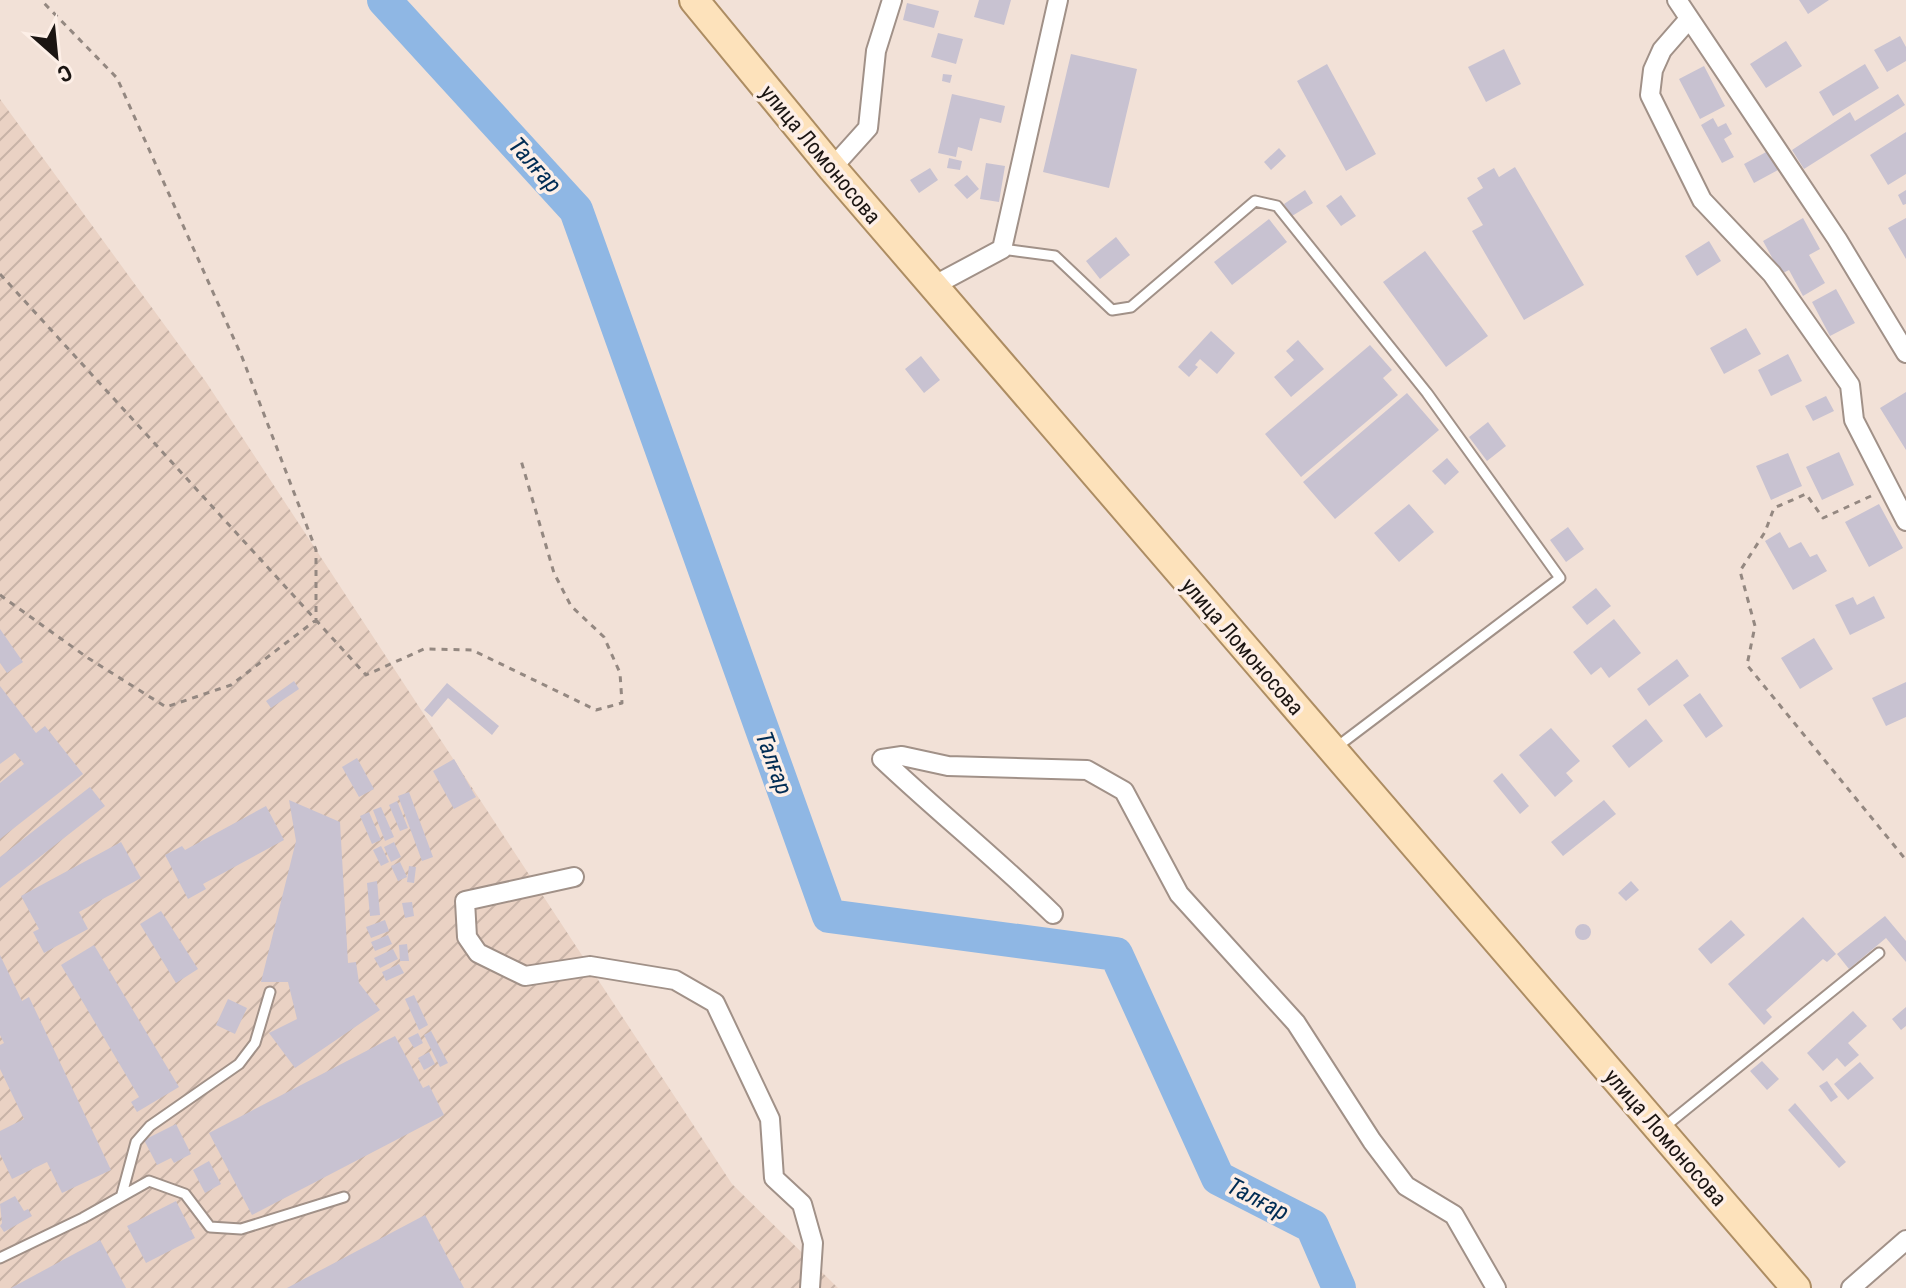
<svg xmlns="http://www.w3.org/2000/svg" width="1906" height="1288" viewBox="0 0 1906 1288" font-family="'Roboto Condensed',sans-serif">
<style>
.industrial{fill:url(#industrial-furrows)}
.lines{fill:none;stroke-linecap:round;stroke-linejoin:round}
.river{stroke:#8fb7e4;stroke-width:34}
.building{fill:#c8c2d1}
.service-casing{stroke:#a19188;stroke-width:13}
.minor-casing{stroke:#a19188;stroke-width:22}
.primary-casing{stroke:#ad8d63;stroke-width:32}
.path{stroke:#948881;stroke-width:3;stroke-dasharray:6 6;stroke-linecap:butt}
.service{stroke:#fff;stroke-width:9}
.minor{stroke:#fff;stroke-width:18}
.primary{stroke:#fde2bb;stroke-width:28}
.labels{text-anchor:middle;stroke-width:7;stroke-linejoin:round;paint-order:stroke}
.street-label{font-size:22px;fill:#1b1512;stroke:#fdefe7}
.water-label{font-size:24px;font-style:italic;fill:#002c54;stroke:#fdefe7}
</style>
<defs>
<pattern id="industrial-furrows" width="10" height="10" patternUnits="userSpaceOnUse" patternTransform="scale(2)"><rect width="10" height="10" fill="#ead2c4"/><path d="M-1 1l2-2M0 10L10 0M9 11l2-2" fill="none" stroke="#c8b3a7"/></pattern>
</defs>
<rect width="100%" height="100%" fill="#f2e1d7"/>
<path class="industrial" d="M0 99 206 382 732 1184 838 1288H0Z"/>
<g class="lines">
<path class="river" d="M384 0 576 210 829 916 1116 954 1218 1178 1312 1226 1339 1288"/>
</g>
<path class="building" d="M979 0H1011L1004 25 974 17Z
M1799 0H1829L1808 14Z
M907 3 939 11 934 28 903 20Z
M938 33 963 39 956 64 931 57Z
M1900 36 1906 47V61L1887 72 1874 50Z
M1786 41 1802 66 1766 88 1750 64Z
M1504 49 1521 84 1486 102 1468 67Z
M1071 54 1137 69 1109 188 1043 172Z
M1327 64 1376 154 1346 171 1297 81Z
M1865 64 1879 88 1833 116 1819 92Z
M1704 66 1725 106 1700 119 1679 79Z
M943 74 952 75 950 83 942 81Z
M952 94 1005 106 1001 123 980 118 972 151 958 147 956 157 938 153Z
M1898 94 1905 105 1804 169 1792 150 1850 112 1855 121Z
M1713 118 1718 127 1726 123 1732 134 1724 139 1734 157 1722 163 1701 125Z
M1906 132V174L1888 185 1870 155Z
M1279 148 1286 156 1271 170 1264 162Z
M1768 151 1778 170 1754 183 1744 164Z
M949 158 962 161 960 170 947 168Z
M986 163 1005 166 999 202 980 199Z
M1515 167 1584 285 1524 320 1472 231 1483 225 1467 198 1483 188 1477 178 1494 168 1499 177Z
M930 168 938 180 919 193 910 180Z
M967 175 979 189 967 199 954 185Z
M1305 190 1313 203 1292 216 1284 204Z
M1906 190V204L1903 205 1898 195Z
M1341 195 1356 216 1341 226 1326 206Z
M1803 218 1820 249 1809 255 1825 283 1803 296 1789 270 1781 274 1763 241Z
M1906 218V259L1888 228Z
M1269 219 1287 242 1232 285 1214 262Z
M1116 237 1130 255 1100 279 1086 261Z
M1709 241 1721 261 1697 276 1685 256Z
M1425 251 1488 336 1446 367 1383 282Z
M1836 289 1855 323 1830 336 1812 302Z
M1746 328 1761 354 1724 374 1710 348Z
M1211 331 1235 353 1217 374 1200 359 1195 365 1198 367 1189 377 1178 367Z
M1298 340 1324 369 1291 397 1274 377 1294 360 1286 351Z
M1370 345 1392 370 1383 378 1398 395 1301 477 1265 434Z
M1788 354 1802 381 1771 396 1758 370Z
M921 356 940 380 924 393 905 369Z
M1906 392V450L1880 408Z
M1407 393 1439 430 1335 519 1303 482Z
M1826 396 1834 411 1813 421 1805 406Z
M1488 422 1506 446 1487 461 1469 437Z
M1839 452 1854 485 1822 500 1806 467Z
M1788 453 1802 486 1771 500 1756 466Z
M1447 458 1459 472 1445 485 1432 471Z
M1409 504 1434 532 1399 562 1374 533Z
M1879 504 1903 548 1869 567 1845 522Z
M1568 527 1584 549 1566 562 1550 540Z
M1780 532 1789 548 1801 542 1810 557 1817 554 1827 571 1793 590 1765 541Z
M1596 588 1611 606 1587 625 1572 607Z
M1874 596 1885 618 1850 635 1835 605 1853 597 1857 605Z
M1614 619 1641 653 1609 678 1601 667 1591 675 1573 652Z
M0 629 23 662 7 673 0 663Z
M1814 638 1833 669 1800 689 1781 658Z
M1677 659 1689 676 1649 706 1637 689Z
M294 681 299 689 271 708 266 701Z
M1906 682V717L1886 726 1872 698Z
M447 683 499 726 492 735 448 698 432 717 424 710Z
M0 686 36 733 45 726 83 774 0 839V783L24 764 15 753 0 764Z
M1700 693 1723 726 1706 738 1683 705Z
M1646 719 1663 741 1629 768 1612 746Z
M1551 728 1580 761 1566 773 1573 781 1555 797 1519 755Z
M357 758 374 789 359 797 342 767Z
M454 759 476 797 454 809 433 771Z
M1502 773 1529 806 1520 814 1493 781Z
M90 787 105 806 0 888V857Z
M409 792 433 857 422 861 398 796Z
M289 800 340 822 348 963 356 962 359 983 380 1010 295 1068 269 1033 297 1019 288 982H261L296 841Z
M1604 800 1616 814 1563 856 1551 842Z
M397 801 408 828 400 831 389 805Z
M266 806 284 840 203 884 206 889 188 899 165 855 182 846 185 850Z
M381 807 394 837 385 841 373 810Z
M369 812 381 840 372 844 360 816Z
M121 842 141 878 79 912 88 929 44 953 33 932 39 929 21 896Z
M394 842 401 857 391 862 384 847Z
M381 846 389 862 381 866 373 850Z
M400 862 407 877 398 881 391 866Z
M409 866 416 867 414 883 407 882Z
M377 881 380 915 370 916 367 883Z
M1631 881 1639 890 1626 901 1618 893Z
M412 902 414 916 405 918 402 903Z
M161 911 198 969 176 983 140 924Z
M1885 916 1906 941V962L1886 938 1849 969 1837 954Z
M1803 917 1836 954 1827 962 1823 959 1766 1010 1772 1017 1764 1025 1728 984Z
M385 920 389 931 371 938 366 927Z
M1731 920 1745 935 1711 964 1698 949Z
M1575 932a8 8 0 1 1 16 0a8 8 0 1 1-16 0Z
M388 935 392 944 375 951 371 942Z
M407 944 409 961H400L399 945Z
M94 945 179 1087 137 1112 131 1102 139 1097 61 965Z
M393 949 398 959 380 968 374 958Z
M0 955 22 1001 29 997 111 1170 62 1193 47 1162 12 1179 0 1154V1131L24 1119 0 1069V1045L4 1043 0 1035Z
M399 964 404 973 386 981 382 972Z
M414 995 428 1025 419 1030 405 999Z
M228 999 247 1008 235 1034 216 1025Z
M1906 1007V1026L1901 1030 1892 1019Z
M1853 1011 1867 1026 1848 1043 1859 1055 1845 1067 1837 1058 1823 1071 1807 1053Z
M431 1031 448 1063 440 1067 424 1035Z
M418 1033 423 1043 414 1048 408 1038Z
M395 1036 423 1088 429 1085 444 1115 252 1215 209 1133Z
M429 1052 435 1064 424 1070 418 1058Z
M1762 1061 1779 1079 1767 1090 1750 1071Z
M1860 1062 1874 1078 1848 1100 1834 1084Z
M1827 1081 1838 1097 1831 1102 1819 1086Z
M1795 1103 1846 1162 1839 1168 1788 1110Z
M176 1124 191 1154 174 1163 171 1158 157 1165 144 1140Z
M209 1161 221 1184 205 1193 193 1170Z
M15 1196 24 1211 28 1209 32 1216 4 1232 0 1226 2 1223 0 1204Z
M176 1201 195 1238 146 1263 127 1226Z
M425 1215 464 1288H287Z
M100 1240 126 1288H11Z"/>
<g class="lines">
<g class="service-casing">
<path id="service" d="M1002 249 1055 256 1112 310 1131 307 1255 201 1277 206 1427 393 1560 578 1334 749
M1663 1128 1879 953
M122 1194 136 1142 150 1126 239 1064 255 1043 270 992
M0 1258 83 1218 149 1181 185 1194 210 1227 241 1229 344 1197"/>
</g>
<g class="minor-casing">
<path id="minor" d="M1677 0 1837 239 1906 353
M1689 19 1662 50 1653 70 1650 95 1702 200 1772 274 1850 385 1854 420 1906 521
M832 168 868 128 876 51 892 0
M933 286 1002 249 1058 0
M574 877 465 901 467 937 478 953 525 976 590 966 675 980 715 1003 770 1119 774 1178 802 1204 813 1243 810 1288
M1053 914C998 860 938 812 882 759L902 756 948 766 1087 770 1124 791 1179 894 1296 1023 1372 1141 1406 1186 1454 1215 1496 1288
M1851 1288 1906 1240"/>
</g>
<g class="primary-casing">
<path id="primary" d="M694 0 832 168 1796 1288"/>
</g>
<path class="path" d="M0 274 366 675 424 649 472 650 596 710 622 703 620 673 604 637 571 606 554 573 520 457
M1871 496 1823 518 1806 494 1774 508 1765 532 1740 571 1755 626 1747 665 1906 860
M0 595 88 658 166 707 231 685 316 620V550L242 357 117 78 41 0"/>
<use href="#service" class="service"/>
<use href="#minor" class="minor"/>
<use href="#primary" class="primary"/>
</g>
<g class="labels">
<g class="street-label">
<text transform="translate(821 154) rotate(50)" y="8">улица Ломоносова</text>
<text transform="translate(1243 646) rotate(49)" y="8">улица Ломоносова</text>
<text transform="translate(1666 1137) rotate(49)" y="8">улица Ломоносова</text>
</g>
<g class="water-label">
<text transform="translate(535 165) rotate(48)" y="8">Талғар</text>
<text transform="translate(774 763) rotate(70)" y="8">Талғар</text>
<text transform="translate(1258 1199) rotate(27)" y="8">Талғар</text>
</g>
</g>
<g transform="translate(56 56) rotate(153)" stroke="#fdefe7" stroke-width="6" paint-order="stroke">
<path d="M0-6L14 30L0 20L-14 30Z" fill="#1b1512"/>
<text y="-12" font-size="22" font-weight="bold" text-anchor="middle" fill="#1b1512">С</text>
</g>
</svg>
